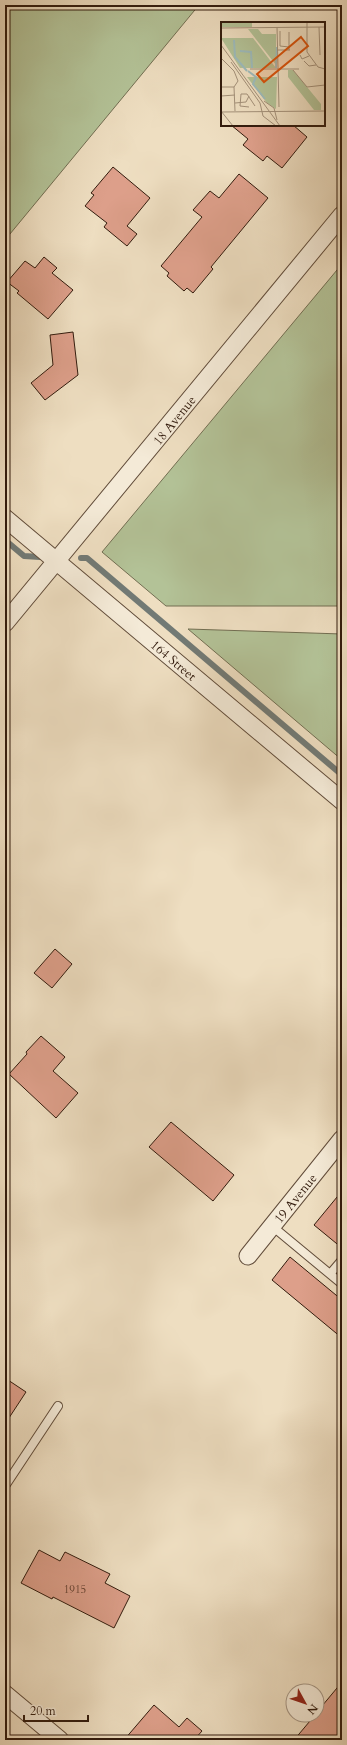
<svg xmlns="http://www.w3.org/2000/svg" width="347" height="1745" viewBox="0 0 347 1745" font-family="Cardo,serif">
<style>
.green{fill:#b3c297;stroke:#726e52}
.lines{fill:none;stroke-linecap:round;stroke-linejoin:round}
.stream{stroke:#727a75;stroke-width:6}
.building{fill:#dd9f8a;stroke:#321b0d}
.lane-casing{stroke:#614c3a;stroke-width:10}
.street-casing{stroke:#614c3a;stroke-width:19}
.lane{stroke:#f4ead7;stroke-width:8}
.street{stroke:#f4ead7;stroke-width:17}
.labels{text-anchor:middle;stroke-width:3.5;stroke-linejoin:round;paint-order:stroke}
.number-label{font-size:11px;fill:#5d3c2c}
.street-label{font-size:13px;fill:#321b0d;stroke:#f4ead7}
.inset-river{fill:none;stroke:#9cbabb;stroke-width:2}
.inset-road{fill:none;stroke:#a39079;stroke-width:1}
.view{fill:#d6530c;fill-opacity:0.15;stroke:#d6530c;stroke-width:2}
.inset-edge{fill:none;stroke:#321b0d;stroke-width:2}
</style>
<rect width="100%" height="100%" fill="#eedec1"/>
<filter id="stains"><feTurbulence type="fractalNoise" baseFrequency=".005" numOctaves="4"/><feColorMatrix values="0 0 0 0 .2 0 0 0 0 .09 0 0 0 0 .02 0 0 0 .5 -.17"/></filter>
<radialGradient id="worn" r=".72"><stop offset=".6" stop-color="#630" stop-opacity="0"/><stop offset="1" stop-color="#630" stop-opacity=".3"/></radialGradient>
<path class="green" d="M5 5H199L5 240Z
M342 264V606H166L102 552Z
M188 629 342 634V760Z"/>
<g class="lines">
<path class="stream" d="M5 540 24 556 40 557
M81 558H87L342 775"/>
</g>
<path class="building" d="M231 125H293L307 137 282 168 267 156 263 161 243 145 248 139Z
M113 167 150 198 127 226 137 234 127 246 104 227 107 223 85 206 94 195 91 193Z
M239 174 268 198 211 267 213 269 193 293 187 288 184 291 167 276 169 273 161 266 202 217 193 210 210 191 219 198Z
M44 257 57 268 52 273 73 290 48 319 17 293 19 291 7 282 25 261 35 268Z
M73 332 78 375 45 400 31 383 53 365 50 335Z
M55 949 72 964 52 988 34 973Z
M41 1036 65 1057 53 1071 78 1093 56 1118 9 1074 27 1054 26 1052Z
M171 1122 234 1175 213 1201 149 1147Z
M342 1191V1248L314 1225Z
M290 1257 342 1300V1338L272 1280Z
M5 1378 26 1392 5 1424Z
M39 1550 60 1561 65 1552 110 1574 105 1583 130 1596 114 1628 53 1597 52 1599 21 1583Z
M342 1682V1735L338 1740H294L315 1715H317V1712Z
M154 1705 179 1727 187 1718 202 1731 194 1740H124Z"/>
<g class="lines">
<g class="lane-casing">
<path id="lane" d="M272 1226 342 1284
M330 1274 342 1260
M5 1486 58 1406"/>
</g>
<g class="street-casing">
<path id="street" d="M5 518 342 801
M5 623 342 215
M248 1256 342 1139
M5 1694 60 1740"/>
</g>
<use href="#lane" class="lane"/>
<use href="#street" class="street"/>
</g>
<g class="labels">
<g class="number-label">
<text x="75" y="1593">1915</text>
</g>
<g class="street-label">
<text transform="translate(174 420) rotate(-51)" y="5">18 Avenue</text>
<text transform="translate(174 660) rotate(40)" y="5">164 Street</text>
<text transform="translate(295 1198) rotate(-51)" y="5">19 Avenue</text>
</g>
</g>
<g transform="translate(221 22)">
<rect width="104" height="104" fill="#eedec1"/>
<path d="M0 0H31V5H0ZM27 7H37L41 12H55V43ZM0 16H32L55 46H19ZM67 48H72L100 82V88H93L67 55ZM26 55H56L55 87 46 81Z" fill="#b3c297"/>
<path class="inset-river" d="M13 18 14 35 26 49M19 29 30 30 31 46M55 46 56 25M27 49 35 55 32 62 44 77"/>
<path class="inset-road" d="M68 0H91M86 0V30L97 45 104 47M56 5 58 85M98 5 99 33M0 6 104 5M59 9V24L68 25M68 10V28M0 23 59 104M56 28H69M79 33 81 37 88 34M0 36 13 49 17 59 13 65H0M83 39 88 44 95 43M10 40 39 81 42 94 55 104M29 47H78M72 48 86 65 104 63M13 65 14 89M0 74 14 73M43 79 53 86 56 98M14 81 25 80 28 74M28 85 19 84 20 72H26L34 84M0 89 12 104M0 90 104 89"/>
<path class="view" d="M80 15 87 24 43 60 36 52Z"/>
<rect width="104" height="104" class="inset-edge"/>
</g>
<rect width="347" height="1745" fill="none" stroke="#eedec1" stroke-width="20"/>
<rect x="6" y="6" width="335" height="1733" fill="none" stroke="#321b0d" stroke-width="2"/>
<rect x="10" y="10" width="327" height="1725" fill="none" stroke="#321b0d"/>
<g transform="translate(305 1703) rotate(130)"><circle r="19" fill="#f4ead7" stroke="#a69786"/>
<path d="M0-3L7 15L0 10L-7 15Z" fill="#8f2418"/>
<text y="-6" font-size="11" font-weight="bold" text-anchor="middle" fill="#321b0d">N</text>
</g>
<path d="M24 1715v6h64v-6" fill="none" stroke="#321b0d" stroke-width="2"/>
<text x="30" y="1715" font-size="12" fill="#321b0d" stroke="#f4ead7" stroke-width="3" paint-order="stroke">20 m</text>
<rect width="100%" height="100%" filter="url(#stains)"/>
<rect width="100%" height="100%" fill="url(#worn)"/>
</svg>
